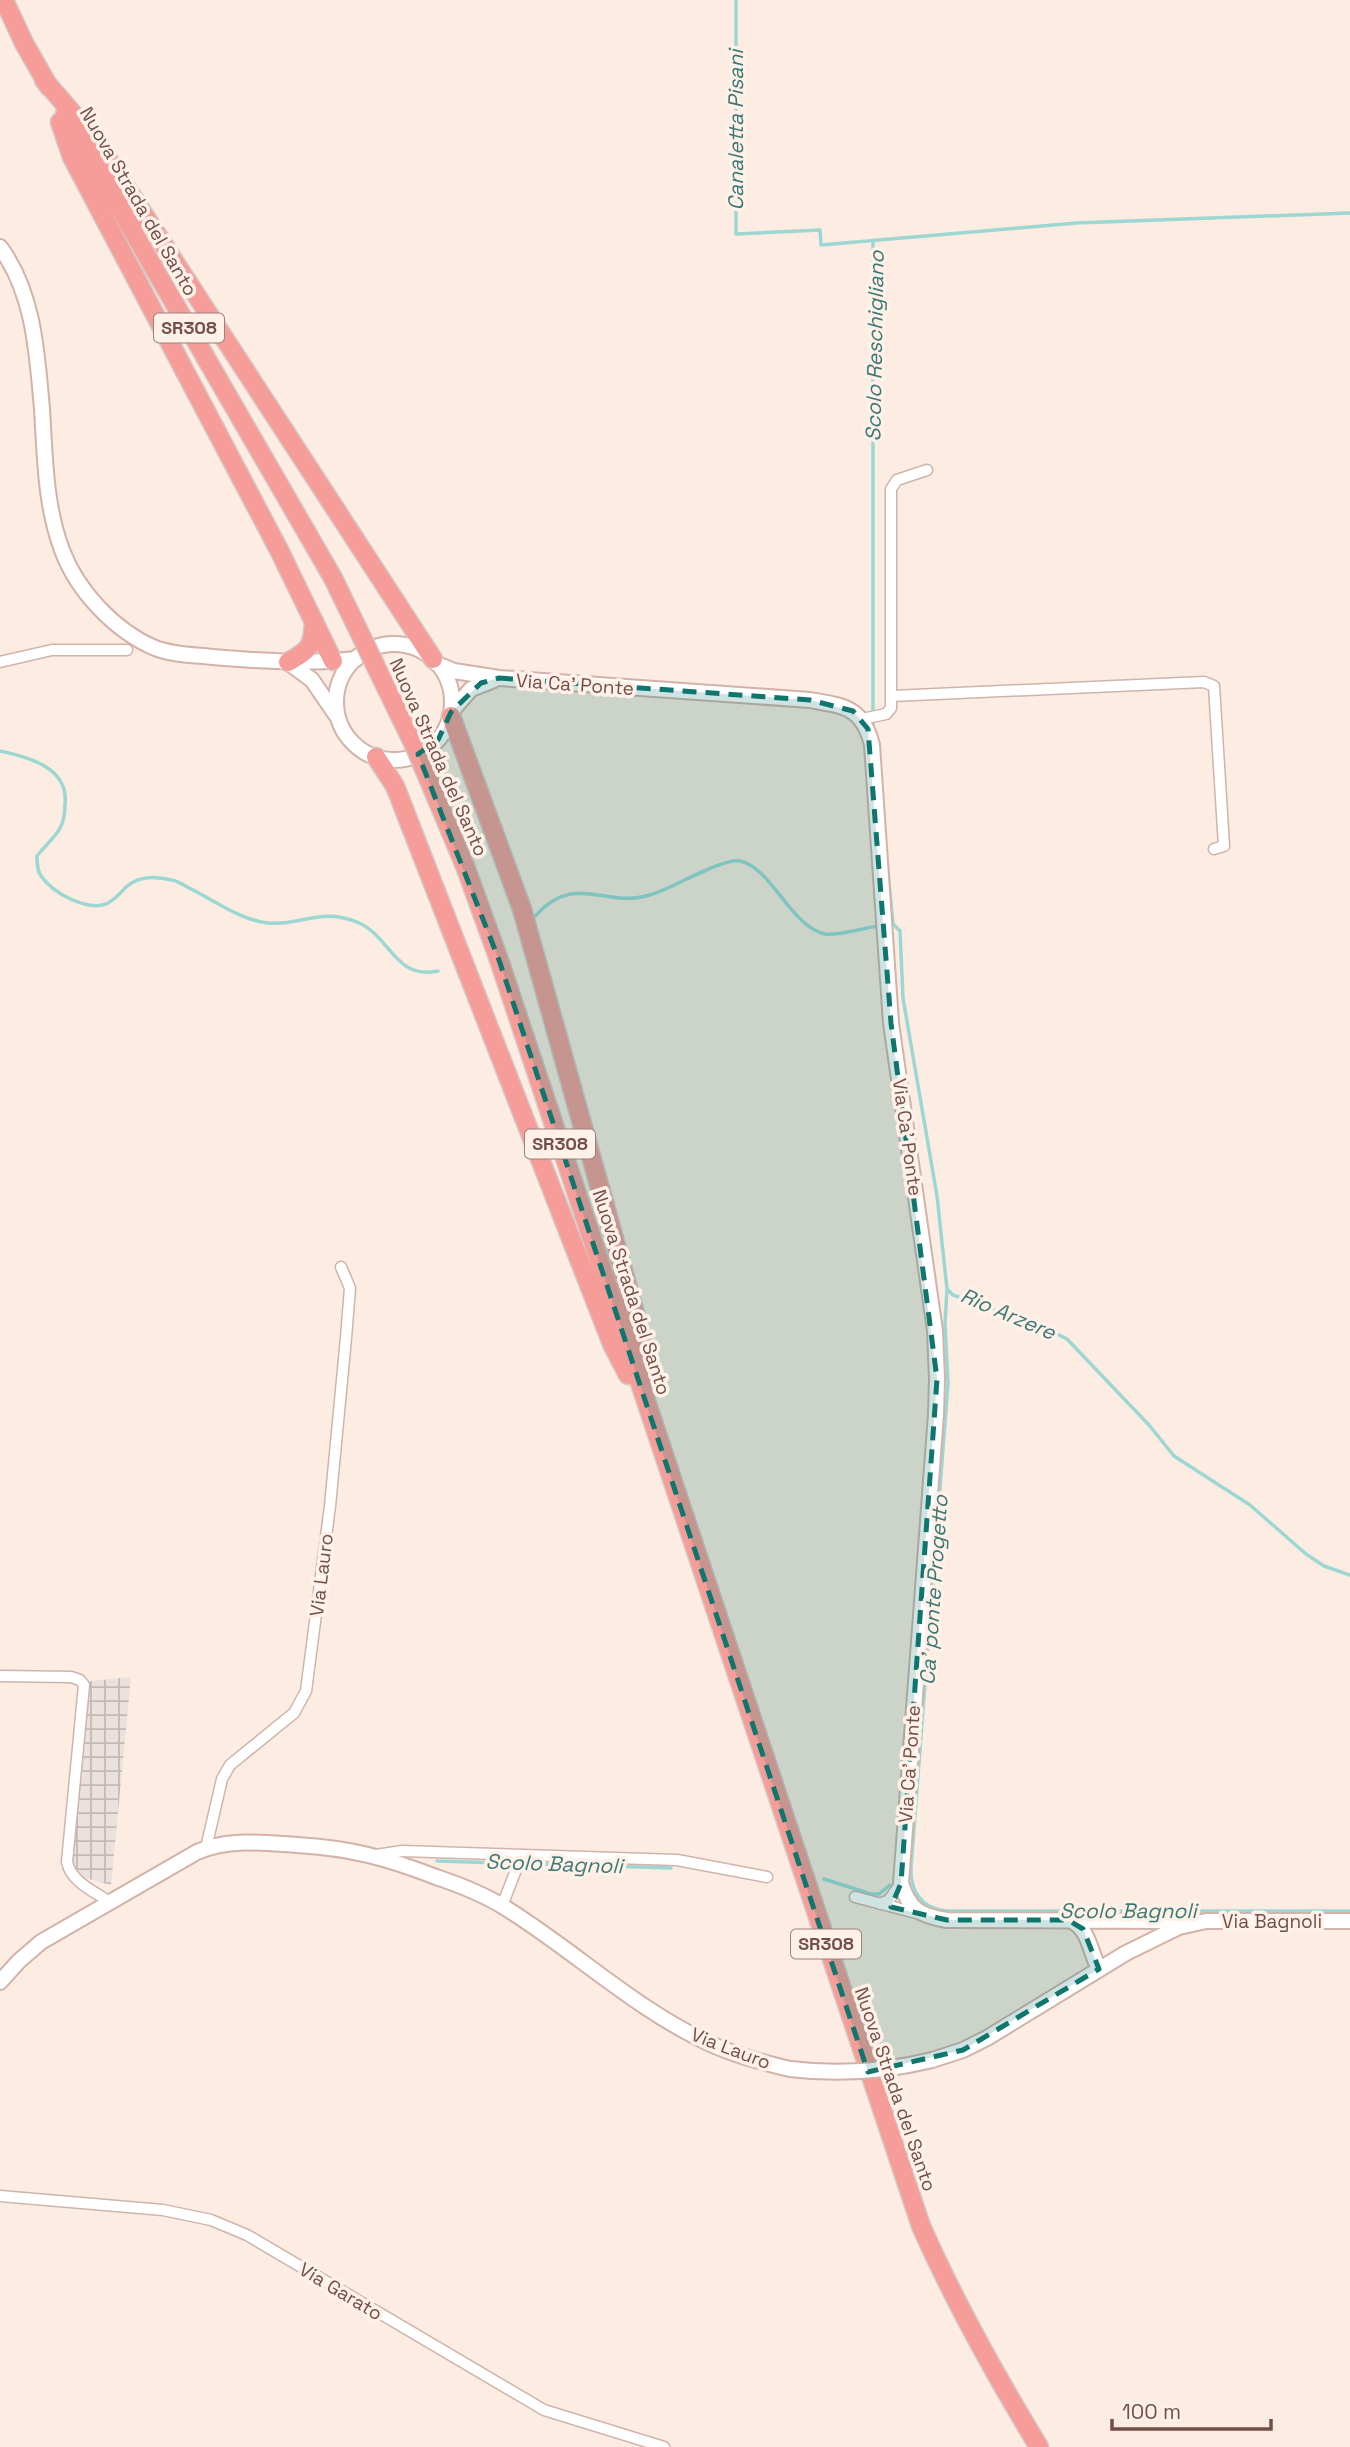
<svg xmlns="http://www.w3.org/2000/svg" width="1350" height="2447" viewBox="0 0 1350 2447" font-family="'Space Grotesk',sans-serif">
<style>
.industrial{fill:url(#industrial-grid)}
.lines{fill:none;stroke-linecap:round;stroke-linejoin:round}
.stream{stroke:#9dd7d4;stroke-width:3.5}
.street-casing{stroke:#cfb4ac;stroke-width:13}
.secondary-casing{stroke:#d2b2a9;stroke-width:18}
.highway-casing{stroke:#d5cac8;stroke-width:21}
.street{stroke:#fff;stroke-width:10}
.secondary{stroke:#fff;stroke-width:14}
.highway{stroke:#f69d99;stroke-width:18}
.secondary-bridge-casing{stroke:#d2b2a9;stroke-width:18;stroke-linecap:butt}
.highway-bridge-casing{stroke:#d5cac8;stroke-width:21;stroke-linecap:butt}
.secondary-bridge{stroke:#fff;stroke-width:14}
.highway-bridge{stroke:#f69d99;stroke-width:18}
.marked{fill:#0f766e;fill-opacity:0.2;stroke:#0f766e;stroke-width:5;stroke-dasharray:14 9;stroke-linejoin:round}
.labels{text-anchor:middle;stroke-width:7;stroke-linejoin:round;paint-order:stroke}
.shield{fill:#fff1e8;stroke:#9d8079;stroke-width:2}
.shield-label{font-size:18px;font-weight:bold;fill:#734f49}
.street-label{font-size:19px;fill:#734f49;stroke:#fff1e8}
.water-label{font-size:21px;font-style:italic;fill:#3c7976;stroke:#fff1e8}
</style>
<defs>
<pattern id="industrial-grid" width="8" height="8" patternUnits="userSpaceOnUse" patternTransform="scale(1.75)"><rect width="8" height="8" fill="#ebe1dd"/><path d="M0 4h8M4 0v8" fill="none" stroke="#c3b9b5"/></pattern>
</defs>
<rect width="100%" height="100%" fill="#fcece2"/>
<path class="industrial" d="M131 1677 111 1885 78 1876 72 1865 90 1681Z"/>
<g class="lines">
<path class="stream" d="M736 0V234L820 230 821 245 1076 223 1350 213
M873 730V242
M0 751C29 757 69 768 65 804 65 813 64 822 59 830 53 839 44 847 37 856 37 863 37 870 41 876 53 893 86 911 106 904 115 900 120 893 126 887 139 875 156 876 172 880 178 881 185 886 191 889 215 901 241 920 268 923 301 926 320 907 357 922 391 936 394 980 438 971
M887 862 893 924 900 931 903 998 937 1196 947 1289 953 1295 1047 1329 1067 1339 1149 1425 1174 1456 1250 1505 1306 1554 1324 1566 1350 1575
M535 916C576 871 603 909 650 895 672 889 721 858 740 861 771 867 791 927 825 934 838 936 864 928 878 926
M947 1289 945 1323 948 1383 911 1867C910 1892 922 1909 947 1911H1350
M437 1861 671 1868
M824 1879 871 1894H879L890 1885"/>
<g class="street-casing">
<path id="street" d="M0 662 52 650H127
M892 696 1204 682 1214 686 1224 846 1214 849
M862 719 886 714 891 708V489L897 480 927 470
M0 1676 71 1677 80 1680 84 1685 67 1862C71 1882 95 1892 110 1902
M206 1848 222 1779 230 1765 294 1713 306 1691 330 1506 346 1338 350 1288 341 1267
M376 1855 402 1851 677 1860 767 1877
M855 1897 920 1914
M880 1904 889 1900 901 1883
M502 1906 521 1857
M0 2196 163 2210 211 2220 247 2235 544 2410 664 2447"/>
</g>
<g class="secondary-casing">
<path id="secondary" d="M0 247C34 293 37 353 42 409 45 456 45 505 62 550 77 591 115 631 155 648 173 655 194 655 213 657 260 661 308 664 356 659
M336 702a58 58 0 1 1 116 0a58 58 0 1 1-116 0Z
M289 663 312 680 336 715
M437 664 454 671 499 678 810 700C844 706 863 707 872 745L891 1023 935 1331 937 1379 936 1414 901 1883C909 1910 921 1916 947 1920L1175 1921 1195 1923
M451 712 471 689 494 680
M1069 1920C1089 1927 1090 1952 1099 1969
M0 1982 19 1961 41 1942 197 1852C229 1838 263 1843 297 1845 350 1848 387 1858 436 1877 460 1885 483 1894 504 1907 575 1951 637 2011 713 2045 738 2056 764 2063 790 2069
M932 2060 963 2050 987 2038 1126 1953 1179 1927 1206 1921H1350"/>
</g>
<g class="highway-casing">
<path id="highway" d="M4 0 24 43 49 87
M44 80 94 138 433 659
M65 114 333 578
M60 122 72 157 279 550 333 661
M288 662C310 650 313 646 314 621
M451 716 522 909 641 1335 647 1378
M376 757 395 786 612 1344 628 1375
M465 866 499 960 921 2226C956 2305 994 2373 1039 2447"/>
</g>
<use href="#street" class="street"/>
<use href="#secondary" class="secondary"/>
<use href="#highway" class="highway"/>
<g class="secondary-bridge-casing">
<path id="secondary-bridge" d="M790 2069C839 2075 884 2072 932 2060"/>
</g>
<g class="highway-bridge-casing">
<path id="highway-bridge" d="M333 578 415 747 465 866"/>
</g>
<use href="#secondary-bridge" class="secondary-bridge"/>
<use href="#highway-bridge" class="highway-bridge"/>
</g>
<path class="marked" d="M499 678 810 700 853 711 868 729 891 1023 937 1379 901 1883 891 1907 947 1920H1068L1083 1929 1099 1969 963 2050 868 2072 499 960 418 754 438 740 451 712 481 683Z"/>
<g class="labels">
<g class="shield">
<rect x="154" y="313.5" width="70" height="29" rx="5"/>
<rect x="525" y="1129.5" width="70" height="29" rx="5"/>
<rect x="791" y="1929.5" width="70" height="29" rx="5"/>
</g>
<g class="shield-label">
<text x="189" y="334">SR308</text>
<text x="560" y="1150">SR308</text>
<text x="826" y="1950">SR308</text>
</g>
<g class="street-label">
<text transform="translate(139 201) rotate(60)" y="7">Nuova Strada del Santo</text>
<text transform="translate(575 684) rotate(4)" y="7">Via Ca' Ponte</text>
<text transform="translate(439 757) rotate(66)" y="7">Nuova Strada del Santo</text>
<text transform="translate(908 1137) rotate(82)" y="7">Via Ca' Ponte</text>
<text transform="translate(632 1292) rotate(72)" y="7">Nuova Strada del Santo</text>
<text transform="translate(321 1575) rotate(-83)" y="7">Via Lauro</text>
<text transform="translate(909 1764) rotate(-86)" y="7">Via Ca' Ponte</text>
<text x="1272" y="1928">Via Bagnoli</text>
<text transform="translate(731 2048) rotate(21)" y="7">Via Lauro</text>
<text transform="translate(896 2089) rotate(71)" y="7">Nuova Strada del Santo</text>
<text transform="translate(341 2291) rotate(31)" y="7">Via Garato</text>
</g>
<g class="water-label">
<text transform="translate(736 130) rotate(-90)" y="7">Canaletta Pisani</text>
<text transform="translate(875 346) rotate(-89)" y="7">Scolo Reschigliano</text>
<text transform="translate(1008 1314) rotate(23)" y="7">Rio Arzere</text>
<text transform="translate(934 1590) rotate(-86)" y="7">Ca' ponte Progetto</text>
<text transform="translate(554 1864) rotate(2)" y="7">Scolo Bagnoli</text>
<text x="1128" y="1918">Scolo Bagnoli</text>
</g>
</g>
<path d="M1112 2419v10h159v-10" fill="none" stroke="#734f49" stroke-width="3.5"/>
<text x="1122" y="2419" font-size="21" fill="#734f49" stroke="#fff1e8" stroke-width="5" paint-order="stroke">100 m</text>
</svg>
